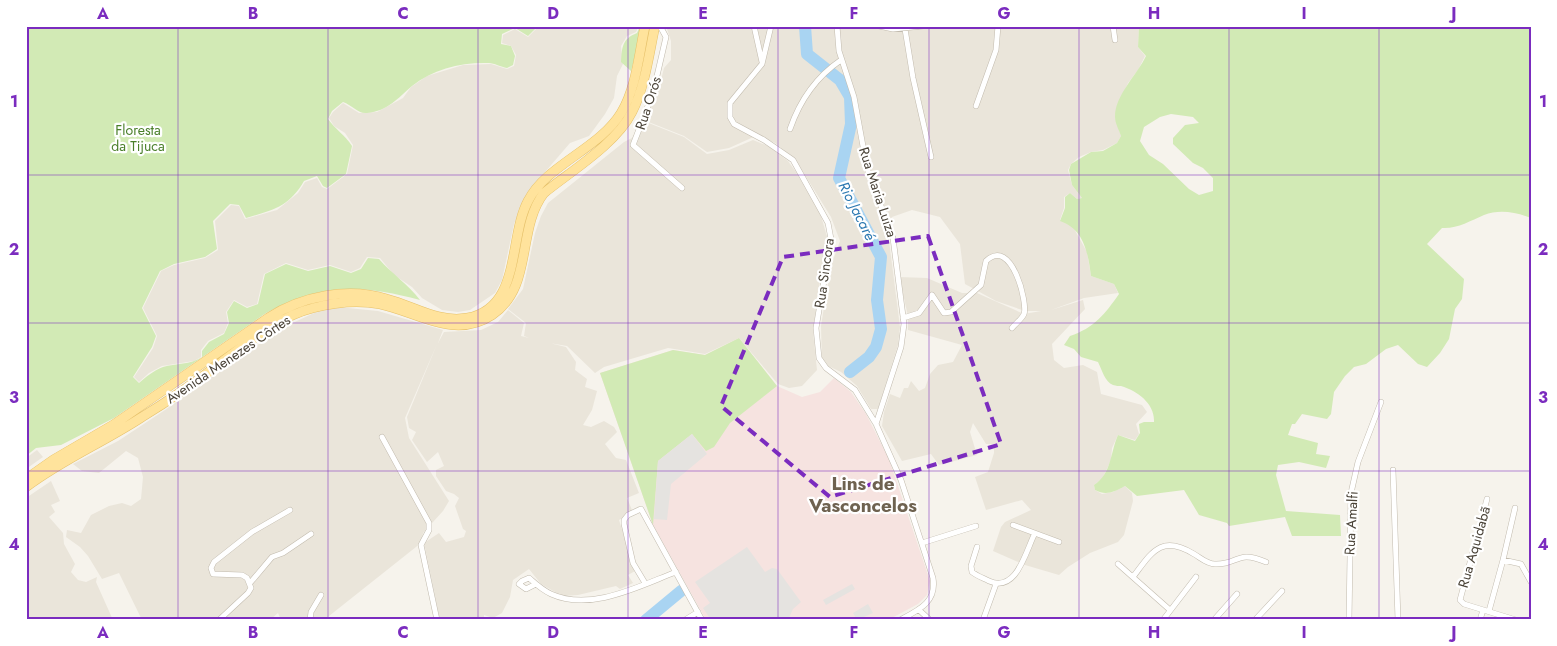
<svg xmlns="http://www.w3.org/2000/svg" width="1557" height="646" viewBox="0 0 1557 646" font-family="Jost,sans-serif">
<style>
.residential{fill:#eae5da}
.medical{fill:#f6e3e0}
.green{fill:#d2eab5;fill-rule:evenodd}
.parking{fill:#e5e3e0}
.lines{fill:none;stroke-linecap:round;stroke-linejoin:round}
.river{stroke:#a9d4f2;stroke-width:12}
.street-casing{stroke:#c2bbae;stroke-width:6}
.primary-casing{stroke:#e6c16a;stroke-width:10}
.street{stroke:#fff;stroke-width:5}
.primary{stroke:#ffe39c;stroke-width:9}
.marked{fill:none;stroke:#7b2cbf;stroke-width:4;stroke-dasharray:10 6;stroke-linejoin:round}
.grid{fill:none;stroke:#7b2cbf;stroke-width:1;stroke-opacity:0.55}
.labels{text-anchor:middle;stroke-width:4.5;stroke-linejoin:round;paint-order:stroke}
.street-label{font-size:14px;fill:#4b4439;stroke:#fff}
.park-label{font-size:14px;fill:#4a7f2a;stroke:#fff}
.water-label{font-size:15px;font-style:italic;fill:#2e7ab2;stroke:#fff}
.district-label{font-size:19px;font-weight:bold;fill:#6e6250;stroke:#fff}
.neatline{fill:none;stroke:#7b2cbf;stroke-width:2}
.grid-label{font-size:16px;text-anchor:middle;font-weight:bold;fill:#7b2cbf}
</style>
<rect width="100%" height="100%" fill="#f6f3ec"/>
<path class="residential" d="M539 26 582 29 593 26H639L636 32 627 36 621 46 623 64 617 76 614 98 605 114 589 136 570 143 527 193 514 224 502 280 495 293 470 310 458 312 442 310 422 298 412 287 394 275 380 258 367 257 360 268 351 272 330 265 308 270 286 263 264 274 257 304 247 307 234 300 226 312 228 323 224 333 208 341 201 350V357L194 361 162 366 149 373 139 382 134 377 153 348 157 336 143 308 161 271 174 265 205 258 218 250 215 221 231 205 239 206 245 219 277 210 298 193 305 182 317 178 322 187 327 189 347 174 353 145 345 133 334 126 329 118 333 112 343 103 359 113 377 112 403 98 411 87 427 76 463 65 491 64 507 69 514 66 516 55 511 46 502 43 503 35 515 29 528 37Z
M666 26H1139L1138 47 1145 56 1138 70 1128 83 1117 108 1115 117 1121 136 1117 143 1103 150 1091 152 1079 157 1071 164 1068 170 1072 185 1082 198 1077 199 1070 193 1064 197V208L1060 220 1072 225 1087 252 1091 276 1114 284 1118 293 1084 298 1051 310 1083 300 1085 309 1052 344 1054 360 1064 368 1083 365 1097 372 1101 394 1142 405 1147 412 1136 424 1139 434 1135 440 1118 435 1112 448 1111 460 1106 471 1102 479 1094 485 1095 490 1102 494 1113 492 1125 486 1132 493 1133 501 1124 535 1118 542 1090 553 1068 567 1059 575 1025 565 993 551 1001 527 1005 522 1031 510 1022 500 986 510 975 477 988 472 994 453V444H986L973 423 970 432 977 455 939 465 931 454 902 461 882 426 884 412 890 394 900 398 904 388H908L911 381 919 391 925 388 930 374 938 365 953 362 962 345 908 330V316L899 277 927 278 962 293H977L1024 314 1041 311H1025L996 301 965 284 960 244 940 217 912 210 892 217 887 225 900 327 898 345 878 409H871L857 386 841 372 822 363 821 326 824 307 832 263 840 241 831 217 795 159 775 143 758 135 729 148 707 152 684 136 641 119 652 86 660 84 664 68 671 60V41Z
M641 120 684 137 707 154 729 150 753 140 768 146 788 161 796 172 821 216 828 240 821 273 813 332 817 370 802 386 789 388 778 384 739 338 705 354 668 348 604 367 595 373 567 346 537 341 524 336 526 323 508 309 523 289 535 233 541 216 548 203 624 142 632 138Z
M338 307 378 311 443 330 438 343 444 332 481 330 498 322 508 310 524 323 521 336 566 347 576 362 575 370 587 379 585 387 597 391 592 410 583 425 591 427 604 421 614 427 617 432 605 444 616 458 626 460 639 493 627 498 632 510 639 506V508L619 520 635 571 628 575 633 583 620 589 616 586 578 595 562 596 541 584 529 569 513 580 510 597 502 613 493 618 484 615V620H440L424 543 439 533 446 542 464 537 466 531 463 529 455 506 459 498 454 494 446 491 436 476V470L444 466 438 452 427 462 412 440 416 432 409 428 407 417 437 344 405 418 409 438 449 501 443 511 423 533 421 543 324 620H281L278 613 270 620H142L119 573 102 579 88 556 80 547 66 537 67 530 81 533 91 515 109 506 122 503 131 506 141 499 143 477 138 458 126 451 99 473 82 471 73 464 118 441 165 410 282 328 314 313Z
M37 450 43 457 26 469V458Z
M51 481 60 501 51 505 55 512 49 517 63 533 64 544 75 564 71 572 78 580 86 582 97 577 96 582 113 620H26V498Z"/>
<path class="medical" d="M739 338 777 386 802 397 820 392 834 378 851 392 866 414 889 459 930 581 927 595 918 604 888 620H706L653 525 600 373 673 350 705 355Z"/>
<path class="green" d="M26 26H538L528 36 515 28 502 34 501 44 511 46 515 56 513 65 507 68C501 67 494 63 489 63 462 62 433 69 412 86 398 98 388 111 367 113 358 114 352 105 343 102L332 111 328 119C335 129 345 135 352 146L346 174 327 188 323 186 317 176 304 181C289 207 273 210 246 218L239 205 230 204 213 221 217 249 205 257 174 264 160 271 142 308 156 336 152 347 133 377 139 383C146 377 153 371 163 367 176 363 190 365 202 357V351L209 342 224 334 229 323 227 312 234 301 247 308 258 304 265 274 286 264 308 271 330 266 351 273 361 269 368 258 379 259C392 274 408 284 420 300 361 284 321 283 266 313L114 418 61 445 36 448 26 456Z
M640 26H643L631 71 621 62C622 47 622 39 637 33Z
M1139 26H1531V218C1516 212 1499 209 1484 215 1470 221 1457 229 1442 228L1427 244 1464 279 1462 299 1455 309 1449 339 1440 353 1427 367 1418 364 1398 345 1386 349 1366 364 1354 367 1345 376 1334 392 1331 414 1327 419 1302 414 1295 424H1292L1288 435 1318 443 1316 454 1330 456 1326 468 1299 462 1278 465 1276 475 1286 511 1340 515 1341 536H1292L1285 517 1229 526 1227 523 1199 515 1184 490 1137 496 1125 486C1114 492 1106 496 1095 490L1094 485C1112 473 1110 453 1118 435L1135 441 1140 433 1139 424 1144 422H1154C1155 404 1138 391 1121 386 1119 386 1116 386 1113 385 1105 382 1102 370 1098 362L1081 357 1074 349 1064 345 1070 336C1094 328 1105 314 1119 294L1114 284 1091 276C1088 253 1084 229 1060 221L1065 208V197L1070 193 1077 199 1082 198 1072 185 1069 170 1071 164 1091 152 1103 151 1117 143 1121 136C1119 130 1115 123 1115 117 1115 95 1137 75 1146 56L1138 47ZM1171 114 1193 117 1199 123 1185 125 1173 138V144L1193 163 1203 168 1213 178V191L1199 195 1189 189 1163 164 1149 155 1140 141 1144 127 1160 117Z
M739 338 777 386 730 423 714 447 706 451 692 434 658 461 653 525 600 373 673 350 705 355Z"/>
<path class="parking" d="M692 434 707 454 671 484 667 520 654 519 658 461Z
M747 547 765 572 772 568 777 569 801 602 793 609 788 620H711L703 608 710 603 695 582Z
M852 584 855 589 826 605 823 600Z
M868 604 873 613 857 620 853 613Z"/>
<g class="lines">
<path class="river" d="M805 26 807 54 840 80 850 97 851 124 839 178 881 257 877 300 881 329 876 347 869 357 850 372
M646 620 681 591"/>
<g class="street-casing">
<path id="street" d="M660 26 666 37 653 93 633 145 682 188
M754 26 762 62
M771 26 762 64 730 103V117L734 124 764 140 793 160 828 223 831 239 816 328 819 358 826 368 855 390 876 424 901 480 933 578C937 602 919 610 900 620
M837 26 839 51 854 97 867 168 893 238 904 324 901 347 876 424
M879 26 893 29 923 26
M1113 26 1115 40
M905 29 913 78 931 157
M976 106 996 50 998 26
M790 129C800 100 816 77 841 60
M903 318 919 313 932 295 944 313 951 312 981 285 986 261C1012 236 1028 304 1024 314 1022 319 1015 324 1012 328
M382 437 429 523V530L421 545 437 620
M1393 470 1398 620
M1487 499 1460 600 1464 604 1516 620
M1013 525 1059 542
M922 543 976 526
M977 547 971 566 972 572C977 576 983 578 989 581 1016 593 1025 554 1034 535
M1503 560 1515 508
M1118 564 1170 610
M1133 577C1152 552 1161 534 1194 554 1201 558 1207 564 1215 564 1239 565 1236 549 1266 562
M250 583 272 557 283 553 311 534
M645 583 633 563 624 524V520L628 515 641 509 702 620
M536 584 526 589 519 584 522 581 529 578C536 584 542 590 551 594 591 612 639 586 676 572
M919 610 930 620
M1489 611 1503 560 1521 564 1531 582
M219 620 248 593 251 588 247 578 242 575 213 574 211 568 214 562 252 532 290 510
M310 620 311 612 321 595
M685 620 698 612
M983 620 996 584
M1163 620 1196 577
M1214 620 1237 594
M1255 620 1282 591
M1349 620 1351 493 1358 462 1381 402
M1480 620 1483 610"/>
</g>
<g class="primary-casing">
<path id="primary" d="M26 479 53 460 113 425 268 318C302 296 348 287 387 299 414 306 438 323 467 318 522 308 508 238 528 201 546 165 599 149 621 113 636 89 639 54 645 26
M26 487C63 459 104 442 142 417 170 400 197 381 223 361 252 340 278 317 313 308 336 302 357 300 380 304 418 312 454 340 492 315 534 287 516 229 544 193 571 171 616 144 632 112 645 87 649 54 655 26"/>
</g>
<use href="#street" class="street"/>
<use href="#primary" class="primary"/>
</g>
<path class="marked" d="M928 236 1001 444 830 497 721 406 783 257Z"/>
<path class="grid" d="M178 26V620M328 26V620M478 26V620M628 26V620M778 26V620M929 26V620M1079 26V620M1229 26V620M1379 26V620M26 175H1531M26 323H1531M26 471H1531"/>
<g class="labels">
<g class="street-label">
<text transform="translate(648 103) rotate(-72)" y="5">Rua Orós</text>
<text transform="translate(878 192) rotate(72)" y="5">Rua Maria Luiza</text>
<text transform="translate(824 273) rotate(-82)" y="5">Rua Sincora</text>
<text transform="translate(228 359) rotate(-34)" y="5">Avenida Menezes Côrtes</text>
<text transform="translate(1351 523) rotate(-87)" y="5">Rua Amalfi</text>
<text transform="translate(1474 547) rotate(-74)" y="5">Rua Aquidabã</text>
</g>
<g class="park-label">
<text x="138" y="135">Floresta<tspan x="138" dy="16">da Tijuca</tspan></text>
</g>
<g class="water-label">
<text transform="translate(857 211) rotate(63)" y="5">Rio Jacaré</text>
</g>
<g class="district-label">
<text x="863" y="490">Lins de<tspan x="863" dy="22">Vasconcelos</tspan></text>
</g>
</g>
<rect width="1557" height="646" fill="none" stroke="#ffffff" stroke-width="55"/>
<rect x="28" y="28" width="1502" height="590" class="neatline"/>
<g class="grid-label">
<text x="103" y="19">A</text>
<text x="253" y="19">B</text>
<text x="403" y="19">C</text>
<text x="553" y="19">D</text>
<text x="703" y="19">E</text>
<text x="854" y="19">F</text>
<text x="1004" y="19">G</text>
<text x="1154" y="19">H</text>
<text x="1304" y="19">I</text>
<text x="1454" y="19">J</text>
<text x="14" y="107">1</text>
<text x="1543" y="107">1</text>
<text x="14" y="255">2</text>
<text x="1543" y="255">2</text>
<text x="14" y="403">3</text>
<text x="1543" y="403">3</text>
<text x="14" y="550">4</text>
<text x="1543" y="550">4</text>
<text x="103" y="638">A</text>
<text x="253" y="638">B</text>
<text x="403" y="638">C</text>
<text x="553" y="638">D</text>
<text x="703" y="638">E</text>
<text x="854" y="638">F</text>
<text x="1004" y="638">G</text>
<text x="1154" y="638">H</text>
<text x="1304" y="638">I</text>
<text x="1454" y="638">J</text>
</g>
</svg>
